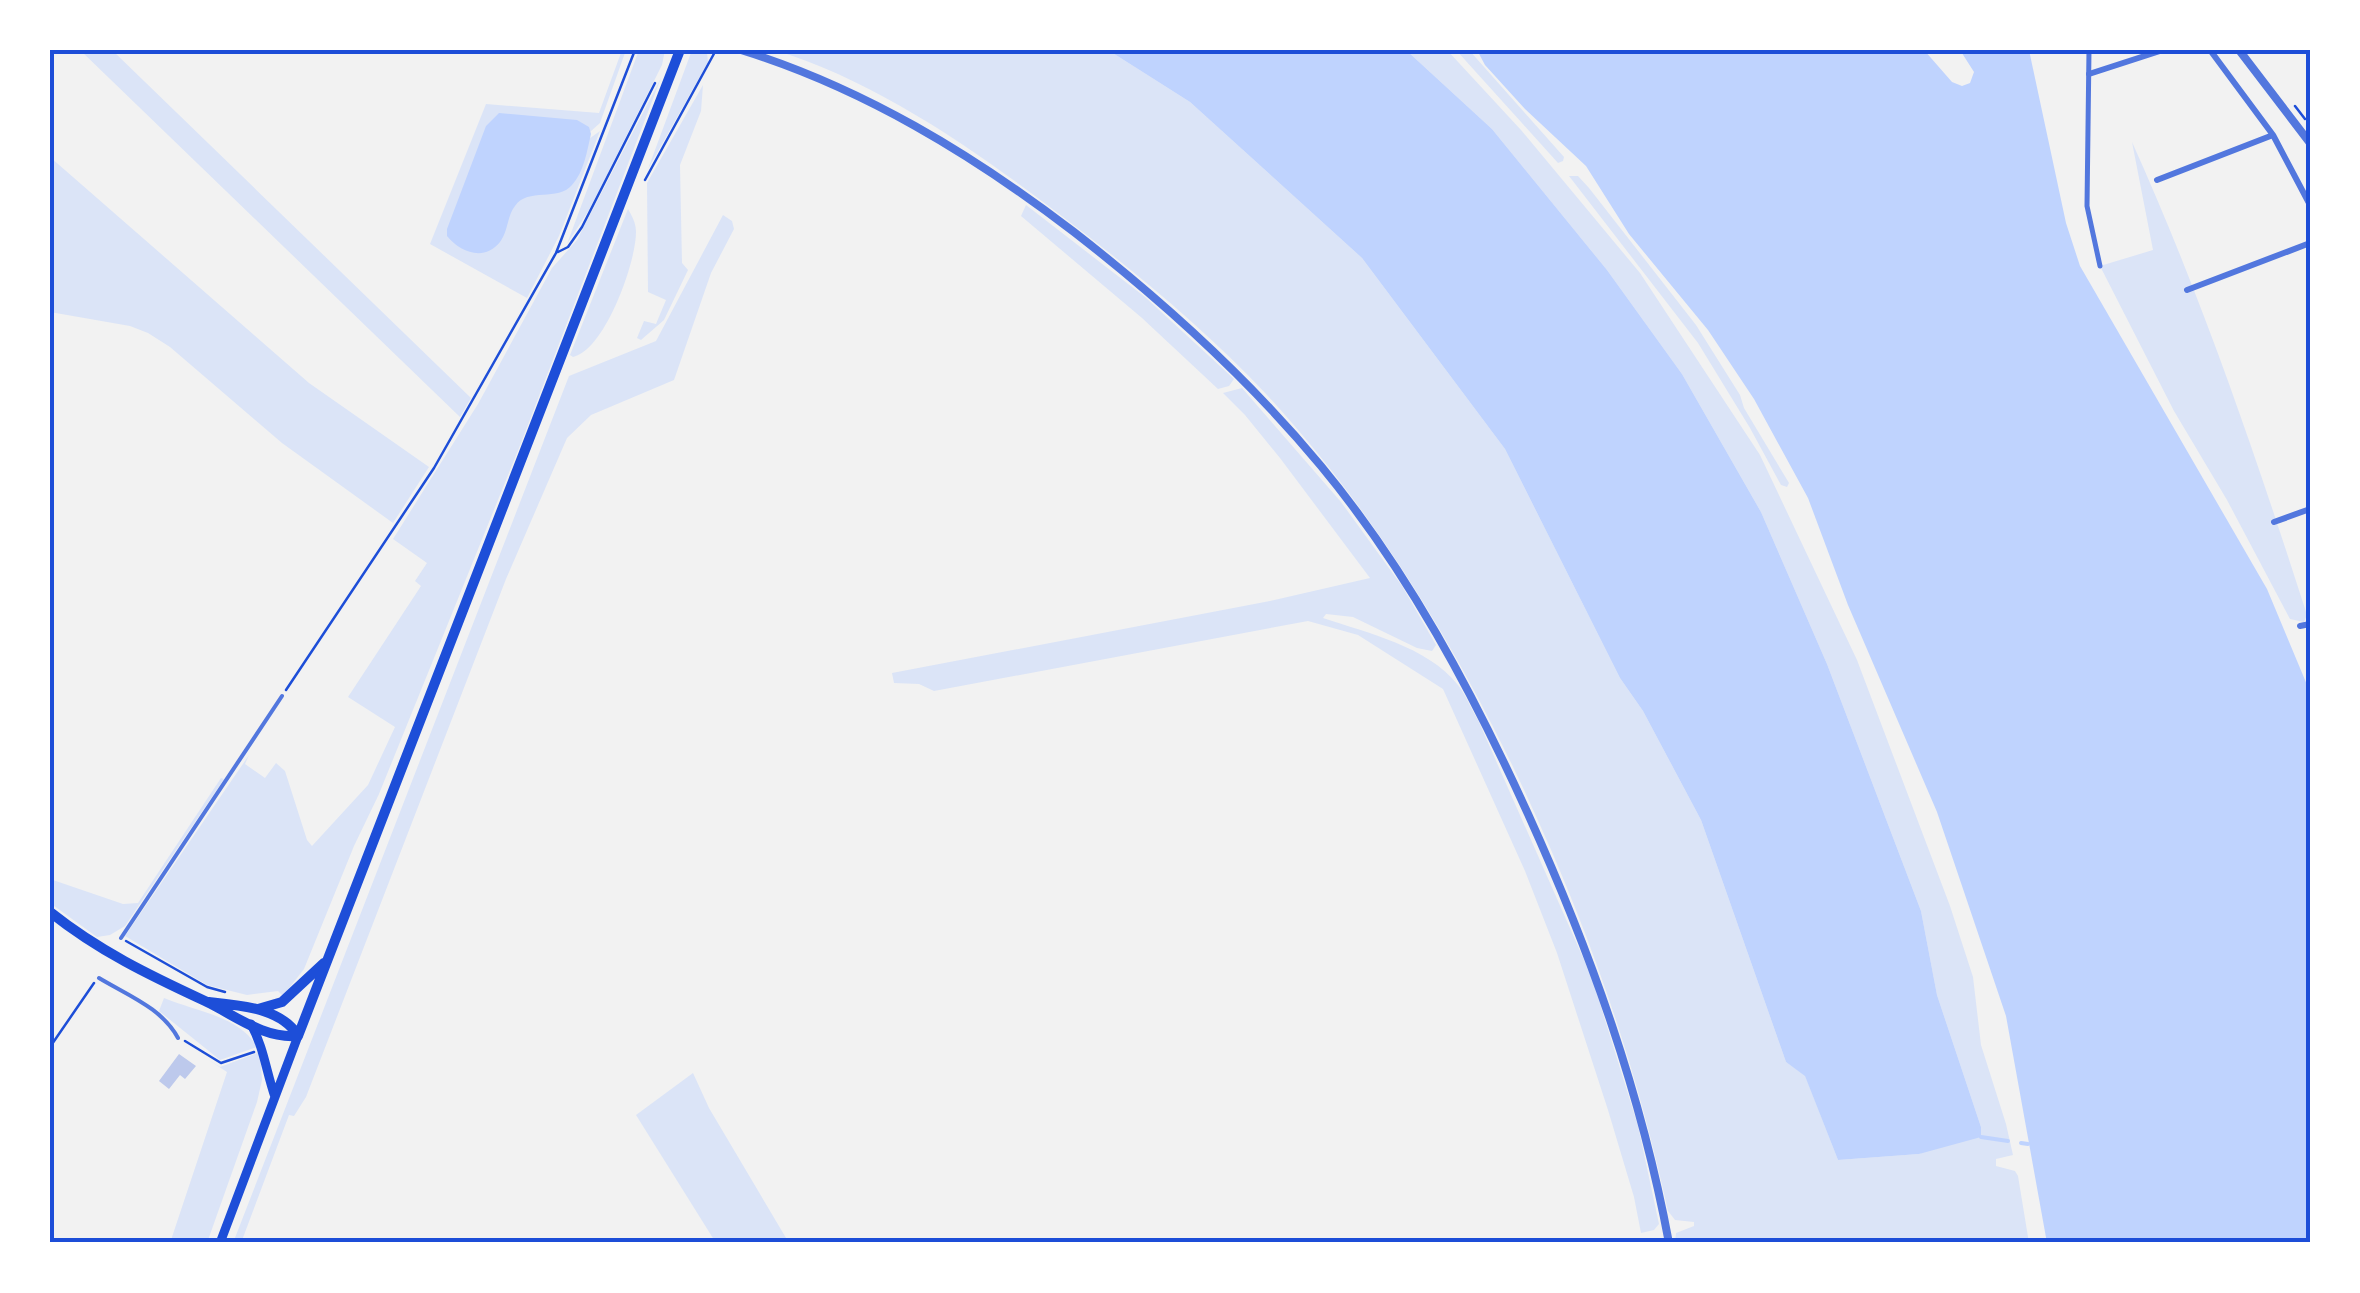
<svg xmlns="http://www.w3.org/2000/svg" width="2360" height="1293" viewBox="0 0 2360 1293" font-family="Signika,sans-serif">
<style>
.green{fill:#dbe4f7}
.water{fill:#bfd3fe}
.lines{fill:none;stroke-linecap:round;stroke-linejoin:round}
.stream{stroke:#bfd3fe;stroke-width:4}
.building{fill:#bdc9ec}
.path{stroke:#1d4ed8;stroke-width:2.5}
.service{stroke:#5277de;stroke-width:4}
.pedestrian{stroke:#5277de;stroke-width:5}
.minor{stroke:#5277de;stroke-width:6}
.tertiary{stroke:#5277de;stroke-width:8}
.secondary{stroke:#1d4ed8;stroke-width:9}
.primary{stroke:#1d4ed8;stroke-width:10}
.neatline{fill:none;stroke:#1d4ed8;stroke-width:4}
</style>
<rect width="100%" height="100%" fill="#f2f2f2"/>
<path class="green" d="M80 50H112L471 398 460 417Z
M622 50H626L600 123 581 140 586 141 600 131 559 236 527 298 430 244 486 104 599 113Z
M639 50H665L662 65 589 210 567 244Z
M692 50 707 53 708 62 648 169Z
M774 50H1108L1190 102 1362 258 1505 449 1620 678 1643 711 1701 820 1786 1062 1805 1075 1838 1160 1919 1154 1981 1127 1937 995 1921 911 1827 664 1761 512 1682 374 1607 270 1492 129 1406 50H1447L1521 130 1640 273 1760 455 1857 660 1950 906 1973 977 1981 1045 2006 1124 2013 1155 1996 1159V1166L2015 1171 2018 1176 2029 1243H1675L1676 1233 1694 1226V1222L1675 1220 1668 1211C1635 1061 1590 932 1525 792 1457 647 1376 513 1267 395 1204 328 1132 269 1059 214 975 150 875 80 774 50Z
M1456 50H1469L1564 157 1563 161 1558 163Z
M661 78 521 443 379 794 354 846 304 969 283 996 278 991 247 995 207 985 125 936 249 755 245 764 265 778 276 763 285 771 307 840 312 846 368 785 395 727 348 697 421 586 415 581 427 563 393 539 478 404 552 268 577 240Z
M703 85 701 111 680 165 682 263 688 270 664 320 641 340 637 338 644 321 656 324 666 300 648 292 647 183Z
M2132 142C2201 295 2256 456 2307 615L2304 622 2290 619 2227 500 2174 411 2100 266 2153 250Z
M50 157 309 383 429 467 393 523 282 443 170 347 148 333 130 326 50 312Z
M1569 176H1578L1589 188 1696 325 1740 395 1744 408 1789 483 1787 487 1781 485 1750 428 1698 343Z
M1026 205 1145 297 1234 379 1229 386 1218 389 1142 318 1021 216Z
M628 209C632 216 636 223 636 232 636 263 605 350 573 357L570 355Z
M723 215 732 221 734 229 711 273 674 380 591 415 567 438 506 579 306 1097 294 1116 289 1115 241 1243H233L569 376 656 341Z
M1242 388 1341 502 1402 586 1436 645 1432 651 1417 648 1353 617 1326 614 1323 618C1367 633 1427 646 1458 685 1466 695 1471 709 1478 720L1592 978 1638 1126 1659 1224 1654 1230 1641 1233 1634 1197 1608 1110 1557 953 1525 871 1443 689 1358 635 1308 621 934 691 919 684 894 683 892 673 1270 601 1370 578 1280 458 1245 415 1223 393Z
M221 778 224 779 125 926 110 935 97 937 50 903V879L123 904 138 903Z
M164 998C194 1011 240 1016 257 1047L220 1060 159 1011Z
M260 1052 262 1080 257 1102 207 1243H170L227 1072 207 1059 220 1067Z
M693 1073 709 1108 789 1243H716L636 1115Z"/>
<path class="water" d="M1108 50H1406L1492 129 1607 270 1682 374 1761 512 1827 664 1921 911 1937 995 1981 1127V1137L1919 1154 1838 1160 1805 1076 1786 1062 1701 820 1643 711 1620 678 1505 449 1362 258 1190 102Z
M1477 50H1924L1952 82 1962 86 1970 83 1974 72 1960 50H2029L2066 223 2080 266 2267 589 2310 692V1243H2047L2006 1016 1937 812 1848 605 1808 498 1754 399 1708 330 1629 234 1586 166 1525 109 1485 65Z
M499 113 577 120 589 127 591 134C587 151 584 172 572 185 558 202 528 187 515 206 507 216 508 232 500 242 484 262 460 252 447 236V229L486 126Z"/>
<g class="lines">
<path class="stream" d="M1981 1137 2008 1141
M2021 1143 2028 1144"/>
</g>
<path class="building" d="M179 1054 196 1066 185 1079 180 1075 169 1089 159 1081Z"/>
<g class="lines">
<path class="path" d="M700 50 713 53
M2295 106 2305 119
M645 180 716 50
M558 252 568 247 582 227 655 83
M286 690 434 468 556 253 635 50
M126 941 207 987 225 992
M185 1041 221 1063 254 1052
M50 1047 94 983"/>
<path class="service" d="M121 938 282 696
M99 978C127 995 162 1008 178 1038"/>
<path class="pedestrian" d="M2089 50 2087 206 2100 266"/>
<path class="minor" d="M2210 50 2273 135 2310 205
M2089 74 2163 50
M2157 180 2273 135
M2187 290 2310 243
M2274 522 2310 509
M2300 626 2310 624"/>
<path class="tertiary" d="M741 50C863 88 972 154 1074 232 1164 302 1248 378 1321 466 1408 571 1472 691 1528 814 1591 953 1641 1093 1669 1243
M2239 50 2310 143"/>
<path class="secondary" d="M251 1024C264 1048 266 1071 275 1097
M220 1243 298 1036"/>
<path class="primary" d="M50 912C99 951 149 975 205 1001 235 1015 263 1039 298 1036
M209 1002C239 1005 282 1008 298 1036
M258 1009 282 1002 324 963
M298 1036 680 50"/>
</g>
<rect width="2360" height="1293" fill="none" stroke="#ffffff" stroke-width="105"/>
<rect x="52" y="52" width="2256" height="1188" class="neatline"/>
</svg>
